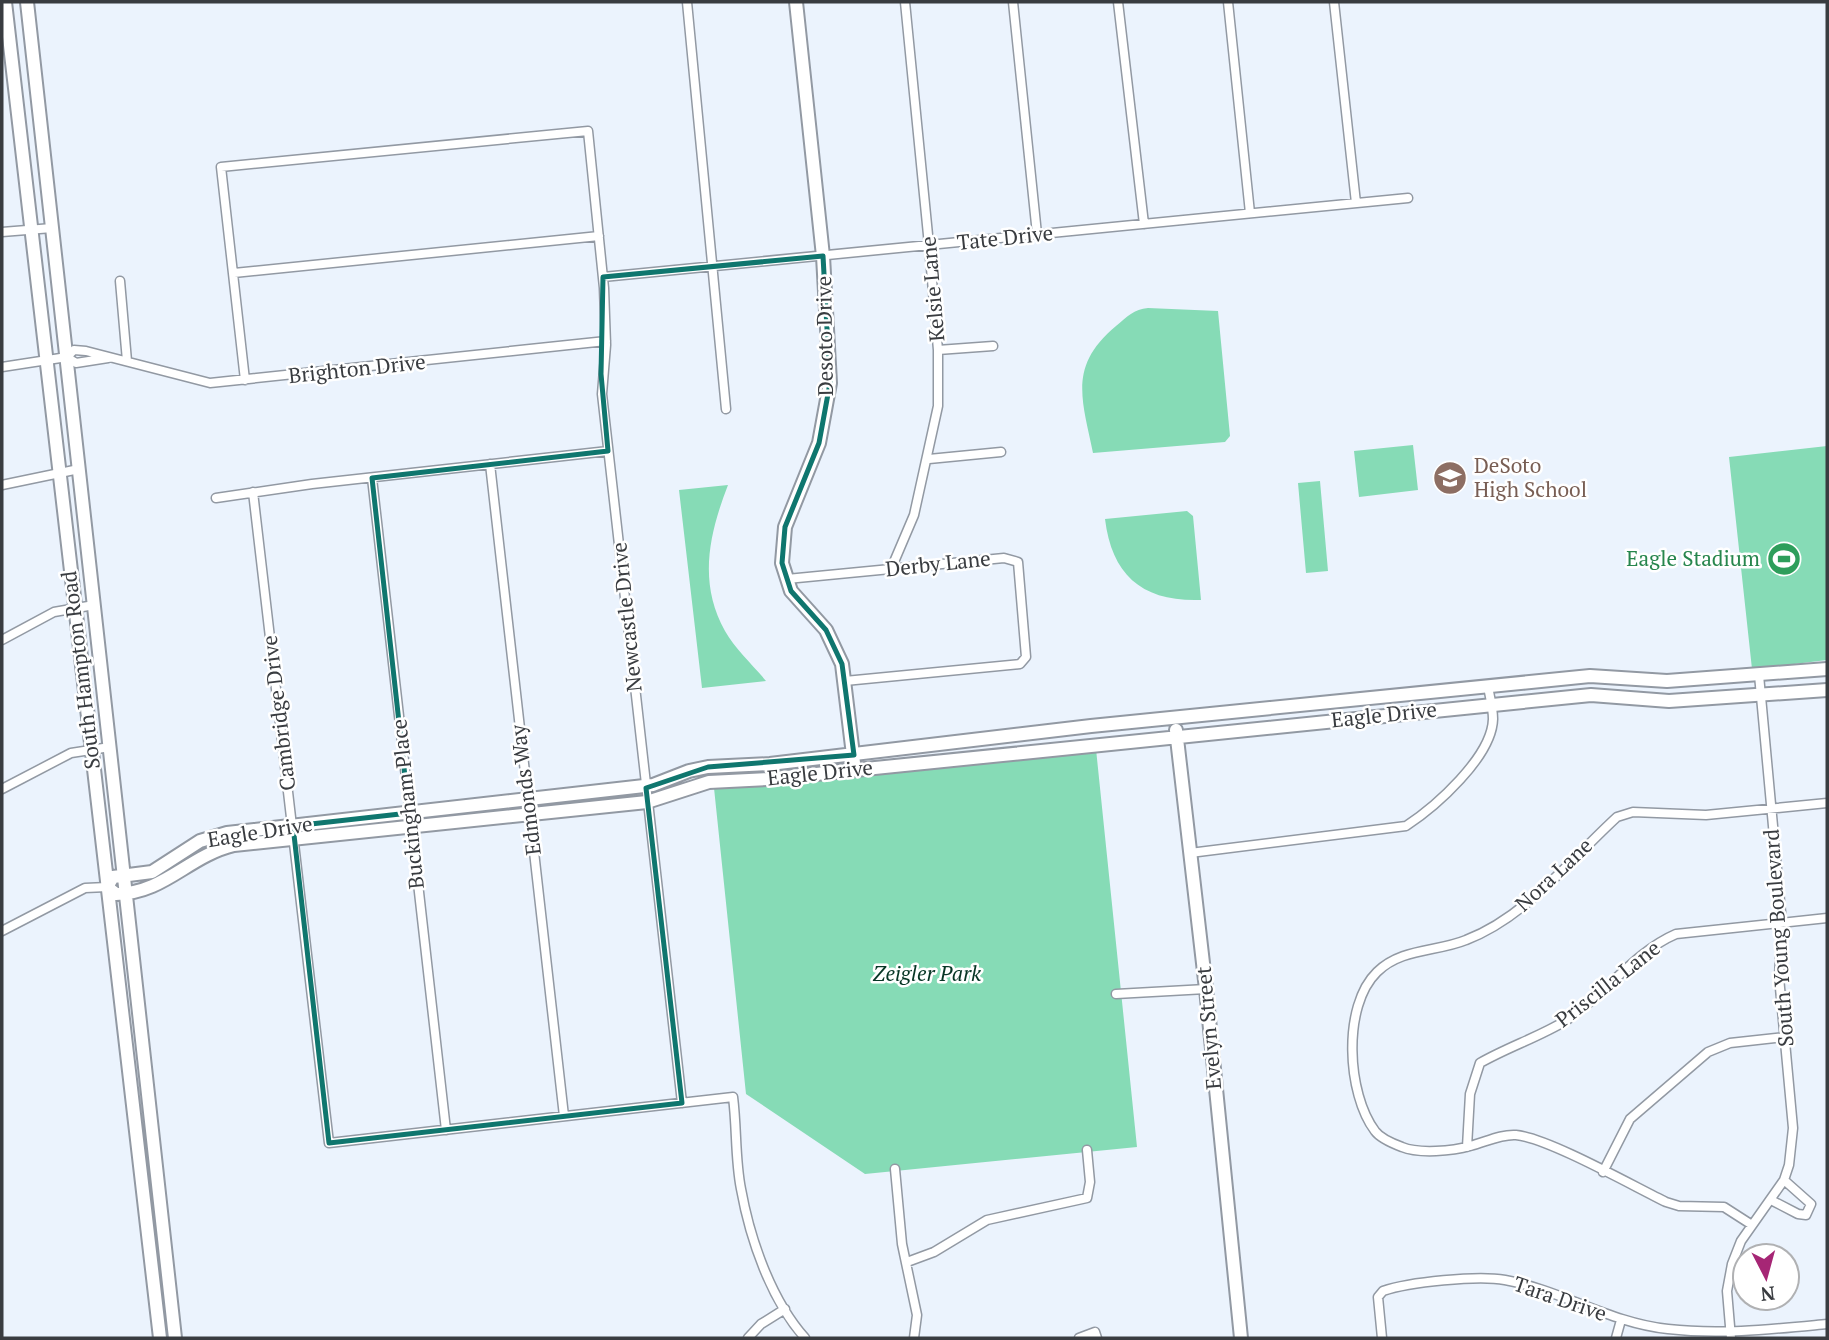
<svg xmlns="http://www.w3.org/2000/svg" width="1829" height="1340" viewBox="0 0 1829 1340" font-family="'PT Serif',serif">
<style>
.green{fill:#86dbb6}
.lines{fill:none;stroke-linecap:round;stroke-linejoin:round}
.street-casing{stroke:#9299a3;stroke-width:11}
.secondary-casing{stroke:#9299a3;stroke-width:16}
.street{stroke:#fff;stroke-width:8}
.secondary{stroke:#fff;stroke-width:12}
.marked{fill:none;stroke:#0f766e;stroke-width:5;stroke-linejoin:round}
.labels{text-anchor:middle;stroke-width:5;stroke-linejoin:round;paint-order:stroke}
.street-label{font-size:21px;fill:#393c40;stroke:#fff}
.education-label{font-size:21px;fill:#785e54;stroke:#fff;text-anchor:start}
.leisure-label{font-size:21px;fill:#27864d;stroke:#fff;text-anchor:end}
.park-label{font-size:21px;font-style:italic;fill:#063625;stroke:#fff}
</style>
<rect width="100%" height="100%" fill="#ebf3fd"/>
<path class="green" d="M1148 308 1218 311 1230 436 1225 442 1093 453C1082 399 1068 366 1116 326 1127 317 1134 309 1148 308Z
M1413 445 1418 490 1359 497 1354 451Z
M1827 446V660L1752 669 1729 457Z
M1320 481 1328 571 1306 573 1298 483Z
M728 485C709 534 698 583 725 631 735 649 753 665 766 681L702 688 679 490Z
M1187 511 1193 516 1201 600C1143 602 1112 576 1105 519Z
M1096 749 1137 1147 865 1174 746 1094 714 788Z"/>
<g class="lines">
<g class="street-casing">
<path id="street" d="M687 2 726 409
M1013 2 1037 234
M1118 2 1144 224
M1228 2 1250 213
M1334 2 1356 203
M2 232 52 228
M234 273 599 236
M603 277 1408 198
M120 281 127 361
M938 350 993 346
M67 357 74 350 86 351 210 383 606 341
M67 357 76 363 108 358
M2 367 67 357
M245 380 221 167 588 131 604 288 606 345 602 394 682 1103
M929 459 1001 452
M490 464 564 1116
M372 478 446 1130
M2 485 79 469
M253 492 329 1143 733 1097C737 1128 735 1159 741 1189 750 1239 771 1300 805 1338
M216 498 312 484 608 451
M891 569 914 515 938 406V350L929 245 905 2
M787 579 1004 558 1018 562 1026 657 1020 664 845 681
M2 640 54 612 94 605
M2 789 71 753 110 747
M1190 853 1406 826C1435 807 1492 757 1493 719 1493 709 1490 697 1488 687
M2 931 85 888 107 887
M1116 994 1206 989
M1467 1147 1470 1094 1480 1063C1508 1047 1539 1037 1567 1020 1605 995 1634 952 1676 934L1827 918
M895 1169 902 1244 917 1315 914 1338
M1603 1172 1630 1119 1708 1052 1730 1043 1785 1037
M1771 1200 1798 1214 1806 1215 1811 1204 1784 1180
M1752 1225 1724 1207 1679 1206 1666 1202C1633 1186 1548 1138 1516 1135 1500 1134 1486 1142 1470 1146 1453 1151 1419 1154 1402 1147 1394 1144 1380 1138 1375 1131 1347 1094 1342 1006 1377 972 1401 948 1437 952 1466 940 1526 917 1570 860 1617 817L1633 812 1706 815 1827 803
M907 1262 934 1252 987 1220 1087 1198 1090 1182 1087 1150
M748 1338 761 1324 785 1309
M1079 1338 1095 1332 1097 1338
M1382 1338 1378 1297 1383 1291C1409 1282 1478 1275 1505 1280 1561 1290 1610 1323 1668 1329 1721 1335 1774 1329 1827 1324
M1616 1338 1621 1320
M1731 1338 1727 1291 1732 1264 1741 1241 1784 1180 1789 1165 1793 1128 1779 977 1782 923 1759 675"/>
</g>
<g class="secondary-casing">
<path id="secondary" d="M5 2 160 1338
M27 2 175 1338
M796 2 823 256 830 383 819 443 785 527 782 563 791 591 826 630 842 664 854 763
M1176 730 1206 989 1241 1338
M107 887 113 877 152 872 200 841 227 833 653 785 689 771 708 767 770 764 1091 726 1590 676 1667 681 1827 669
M107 887 116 894C165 893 188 856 234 845L647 802 709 782 767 779 1591 695 1669 701 1827 690"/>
</g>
<use href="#street" class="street"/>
<use href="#secondary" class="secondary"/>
</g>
<path class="marked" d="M823 256 830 383 819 443 785 527 782 563 791 591 826 630 842 664 854 755 708 767 646 788 682 1103 329 1143 293 826 409 813 372 478 608 451 601 374 603 277Z"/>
<defs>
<g id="school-disc" transform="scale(1.75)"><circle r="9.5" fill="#8d6e63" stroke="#fff"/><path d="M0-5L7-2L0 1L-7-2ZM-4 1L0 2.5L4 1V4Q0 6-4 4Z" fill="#fff"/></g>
<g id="stadium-disc" transform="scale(1.75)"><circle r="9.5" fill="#2e9e5b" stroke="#fff"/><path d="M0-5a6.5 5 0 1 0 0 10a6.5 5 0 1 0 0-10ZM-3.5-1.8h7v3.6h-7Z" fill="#fff"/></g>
</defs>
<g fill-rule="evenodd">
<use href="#school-disc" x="1450" y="478"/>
<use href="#stadium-disc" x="1784" y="559"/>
</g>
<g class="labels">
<g class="street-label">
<text transform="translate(1005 238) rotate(-6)" y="7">Tate Drive</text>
<text transform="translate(933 289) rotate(-95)" y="7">Kelsie Lane</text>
<text transform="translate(825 336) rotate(-91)" y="7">Desoto Drive</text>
<text transform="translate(357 369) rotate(-6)" y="7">Brighton Drive</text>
<text transform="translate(938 564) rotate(-6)" y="7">Derby Lane</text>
<text transform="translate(627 617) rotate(-96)" y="7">Newcastle Drive</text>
<text transform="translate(81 670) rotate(-97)" y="7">South Hampton Road</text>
<text transform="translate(279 713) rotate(-97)" y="7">Cambridge Drive</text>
<text transform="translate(1384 715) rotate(-6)" y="7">Eagle Drive</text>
<text transform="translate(820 773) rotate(-6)" y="7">Eagle Drive</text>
<text transform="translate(526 790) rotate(-97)" y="7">Edmonds Way</text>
<text transform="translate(408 804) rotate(-96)" y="7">Buckingham Place</text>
<text transform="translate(260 832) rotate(-9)" y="7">Eagle Drive</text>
<text transform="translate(1554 875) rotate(-43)" y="7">Nora Lane</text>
<text transform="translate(1779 938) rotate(-94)" y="7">South Young Boulevard</text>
<text transform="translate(1608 984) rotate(-38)" y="7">Priscilla Lane</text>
<text transform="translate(1209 1028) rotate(-95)" y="7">Evelyn Street</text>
<text transform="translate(1560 1299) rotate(19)" y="7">Tara Drive</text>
</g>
<g class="education-label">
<text x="1474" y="473">DeSoto<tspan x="1474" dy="24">High School</tspan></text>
</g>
<g class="leisure-label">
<text x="1760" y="566">Eagle Stadium</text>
</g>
<g class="park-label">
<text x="927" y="981">Zeigler Park</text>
</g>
</g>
<rect width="1829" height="1340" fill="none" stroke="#393c40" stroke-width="7"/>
<g transform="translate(1766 1277) rotate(174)"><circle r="33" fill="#ffffff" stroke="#b0b1b3" stroke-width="2"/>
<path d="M0-5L12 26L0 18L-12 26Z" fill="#a62675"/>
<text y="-10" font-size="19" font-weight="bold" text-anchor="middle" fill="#393c40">N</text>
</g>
</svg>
